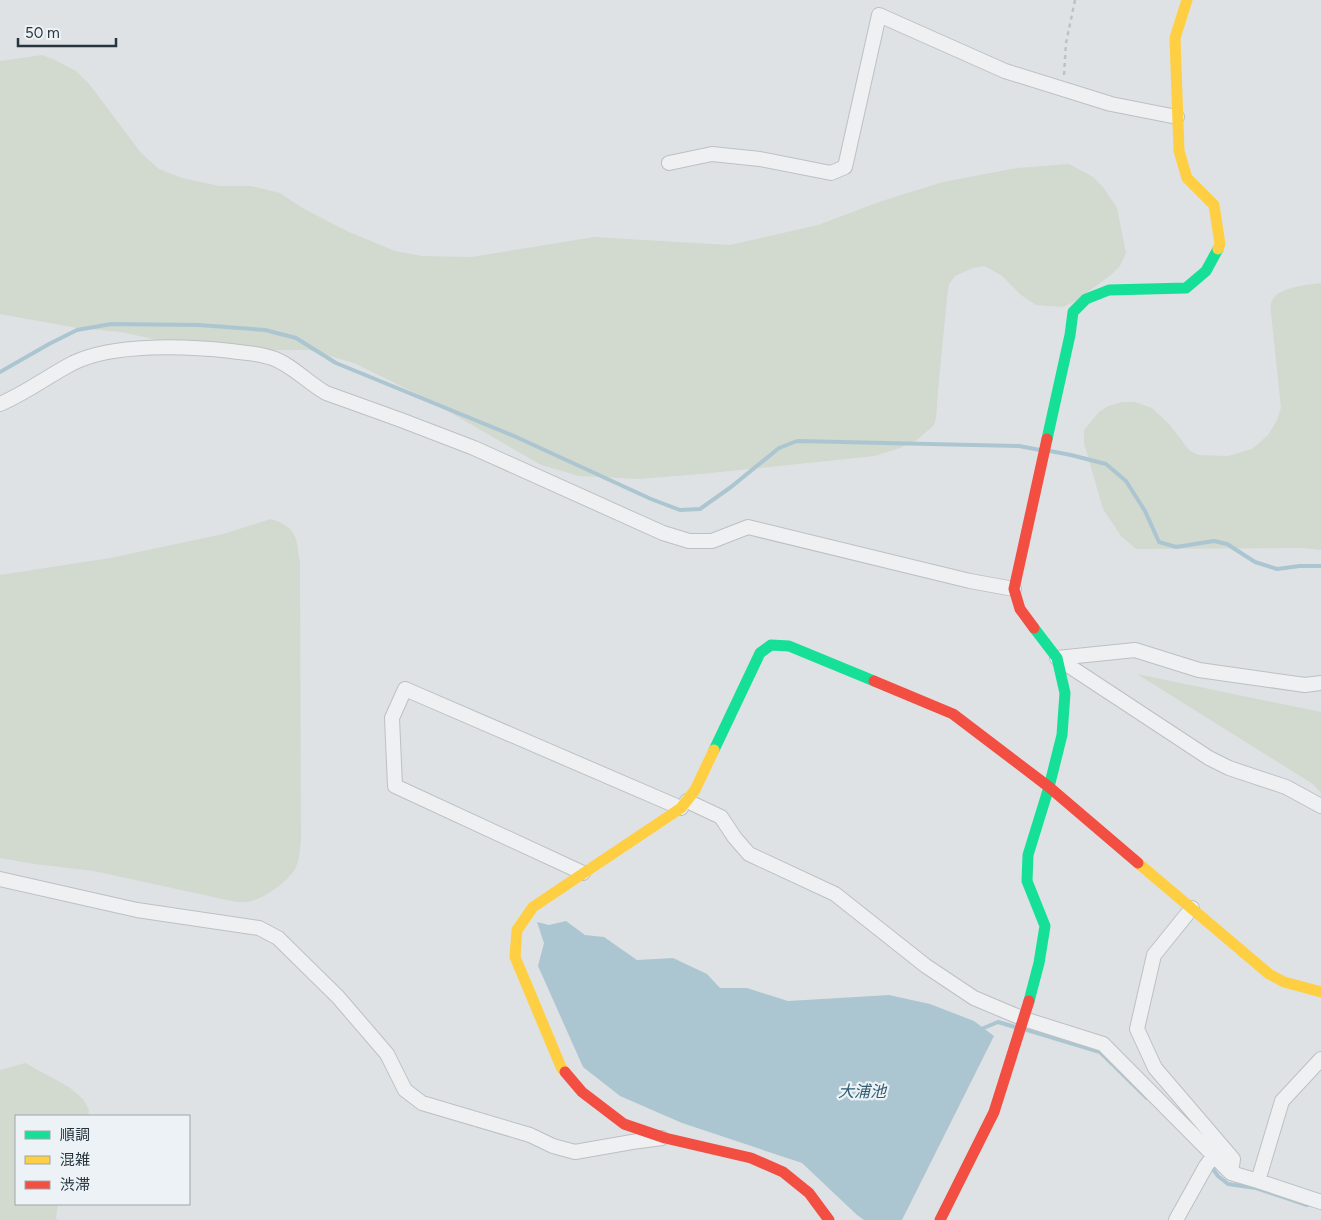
<svg xmlns="http://www.w3.org/2000/svg" width="1321" height="1220" viewBox="0 0 1321 1220" font-family="Figtree,'Noto Sans JP',sans-serif">
<style>
.green{fill:#d2d9cf}
.water{fill:#acc6d1}
.lines{fill:none;stroke-linecap:round;stroke-linejoin:round}
.stream{stroke:#acc6d1;stroke-width:4}
.street-casing{stroke:#bdc0c3;stroke-width:16}
.path{stroke:#bec2c4;stroke-width:2.5;stroke-dasharray:4 4;stroke-linecap:butt}
.street{stroke:#eef0f1;stroke-width:14}
.fast{stroke:#16e098;stroke-width:11}
.slow{stroke:#ffcf43;stroke-width:11}
.jam{stroke:#f24e42;stroke-width:11}
.labels{text-anchor:middle;stroke-width:4.5;stroke-linejoin:round;paint-order:stroke}
.water-label{font-size:16px;font-style:italic;fill:#2f5c73;stroke:#ecf2f5}
</style>
<rect width="100%" height="100%" fill="#dfe2e5"/>
<path class="green" d="M42 55 55 60 76 71 90 85 141 153 159 169 182 178 219 186H251L280 193 304 209 349 232 395 251 422 256 472 257 594 237 730 245 818 225 882 201 943 182 1017 168 1069 164 1093 177 1103 187 1117 208 1126 253 1120 266 1111 275 1074 302 1063 307 1036 305 1021 295 1001 275 984 266 973 268 955 276 949 284 947 298 938 391 936 418 934 425 917 440 900 448 875 456 701 474 638 479 579 476 541 465 425 398 354 363 308 350H252L167 342 121 332 77 328 0 314V61Z
M1321 283V550L1302 548 1136 549 1121 536 1103 509 1084 443V430L1099 412 1108 406 1122 402H1135L1152 408 1170 425 1189 450 1198 455 1228 456 1252 449 1268 435 1277 420 1281 408 1271 313C1271 310 1270 307 1271 304 1274 287 1307 285 1321 283Z
M271 519C298 528 296 537 300 563L301 839C300 848 300 859 296 867 290 881 263 899 248 902 245 902 240 902 236 902L94 871 34 864 0 858V575L110 558 223 534Z
M1137 674 1321 712V793L1313 784Z
M25 1063 69 1087 83 1099 89 1110 88 1116H16V1204H58L56 1218 58 1220H0V1070Z"/>
<path class="water" d="M566 921 585 935 604 937 637 960 673 958 707 974 720 988H747L788 1001 889 995 930 1004 974 1021 994 1036 902 1220H864L857 1215 802 1163 682 1123 620 1096 583 1067 538 966 544 943 537 922 549 925Z"/>
<g class="lines">
<path class="stream" d="M0 372 49 344 77 330 111 324 199 325 265 330 296 338 336 363 514 436 651 499 680 510 700 509 731 487 779 448 797 441 1019 446 1040 450
M1050 451 1071 455 1106 464 1126 481 1145 511 1159 542 1176 547 1214 541 1227 544 1255 562 1277 569 1300 566H1321
M979 1030 998 1022 1015 1027
M1027 1030 1100 1052 1147 1098
M1210 1165 1218 1176 1228 1184 1256 1188 1307 1205"/>
<g class="street-casing">
<path id="street" d="M669 163 712 154 760 159 831 173 845 167 879 15 1005 71 1111 104 1177 117
M0 404C26 393 48 376 73 363 114 343 186 346 231 351 244 353 259 353 272 358 291 364 308 383 326 393L401 420 474 448 663 533 689 541H712L748 527 970 581 1014 589
M1057 658 1209 758 1229 768 1286 787 1321 806
M1057 658 1135 650 1199 670 1305 685 1321 683
M687 801 721 817 735 838 749 854 835 894 926 966 974 998 1024 1019 1103 1044 1231 1173 1258 1181 1321 1202
M583 873 395 786 392 718 405 689 681 808
M0 879 137 910 259 928 278 938 338 997 387 1054 405 1090 422 1103 530 1135 553 1146 575 1152 632 1142 662 1138
M1192 908 1154 955 1137 1029 1155 1068 1233 1159 1231 1173
M1258 1181 1282 1101 1321 1059
M1176 1220 1206 1166 1214 1155"/>
</g>
<path class="path" d="M1064 75 1066 43 1075 0"/>
<use href="#street" class="street"/>
<path class="fast" d="M1047 439 1070 335 1073 312 1086 299 1109 290 1186 288 1206 271 1218 249
M714 750 760 653 771 645 789 646 874 681
M1029 1001 1039 963 1045 926 1027 881 1028 855 1049 787 1062 735 1065 693 1057 658 1034 628"/>
<path class="slow" d="M1187 0 1175 38 1179 151 1187 178 1214 205 1220 244 1218 249
M1138 863 1269 974 1284 982 1321 992
M565 1072 561 1067 515 957 517 930 533 907 681 808 695 790 714 750"/>
<path class="jam" d="M1034 628 1020 609 1014 589 1047 439
M874 681 953 714 1049 787 1138 863
M565 1072 582 1092 624 1124 665 1138 751 1158 783 1172 809 1193 829 1220
M940 1220 994 1112 1029 1001"/>
</g>
<g class="labels">
<g class="water-label">
<text x="862" y="1097">大浦池</text>
</g>
</g>
<rect x="15" y="1115" width="175" height="90" fill="#ecf2f5" stroke="#9da6ac"/>
<rect x="25" y="1131" width="25" height="8" fill="#16e098" stroke="#9da6ac"/>
<text x="60" y="1140" font-size="15" fill="#26343e">順調</text>
<rect x="25" y="1156" width="25" height="8" fill="#ffcf43" stroke="#9da6ac"/>
<text x="60" y="1165" font-size="15" fill="#26343e">混雑</text>
<rect x="25" y="1181" width="25" height="8" fill="#f24e42" stroke="#9da6ac"/>
<text x="60" y="1190" font-size="15" fill="#26343e">渋滞</text>
<path d="M18 38v8h98v-8" fill="none" stroke="#26343e" stroke-width="2.5"/>
<text x="25" y="38" font-size="15" fill="#26343e" stroke="#ecf2f5" stroke-width="4" paint-order="stroke">50 m</text>
</svg>
